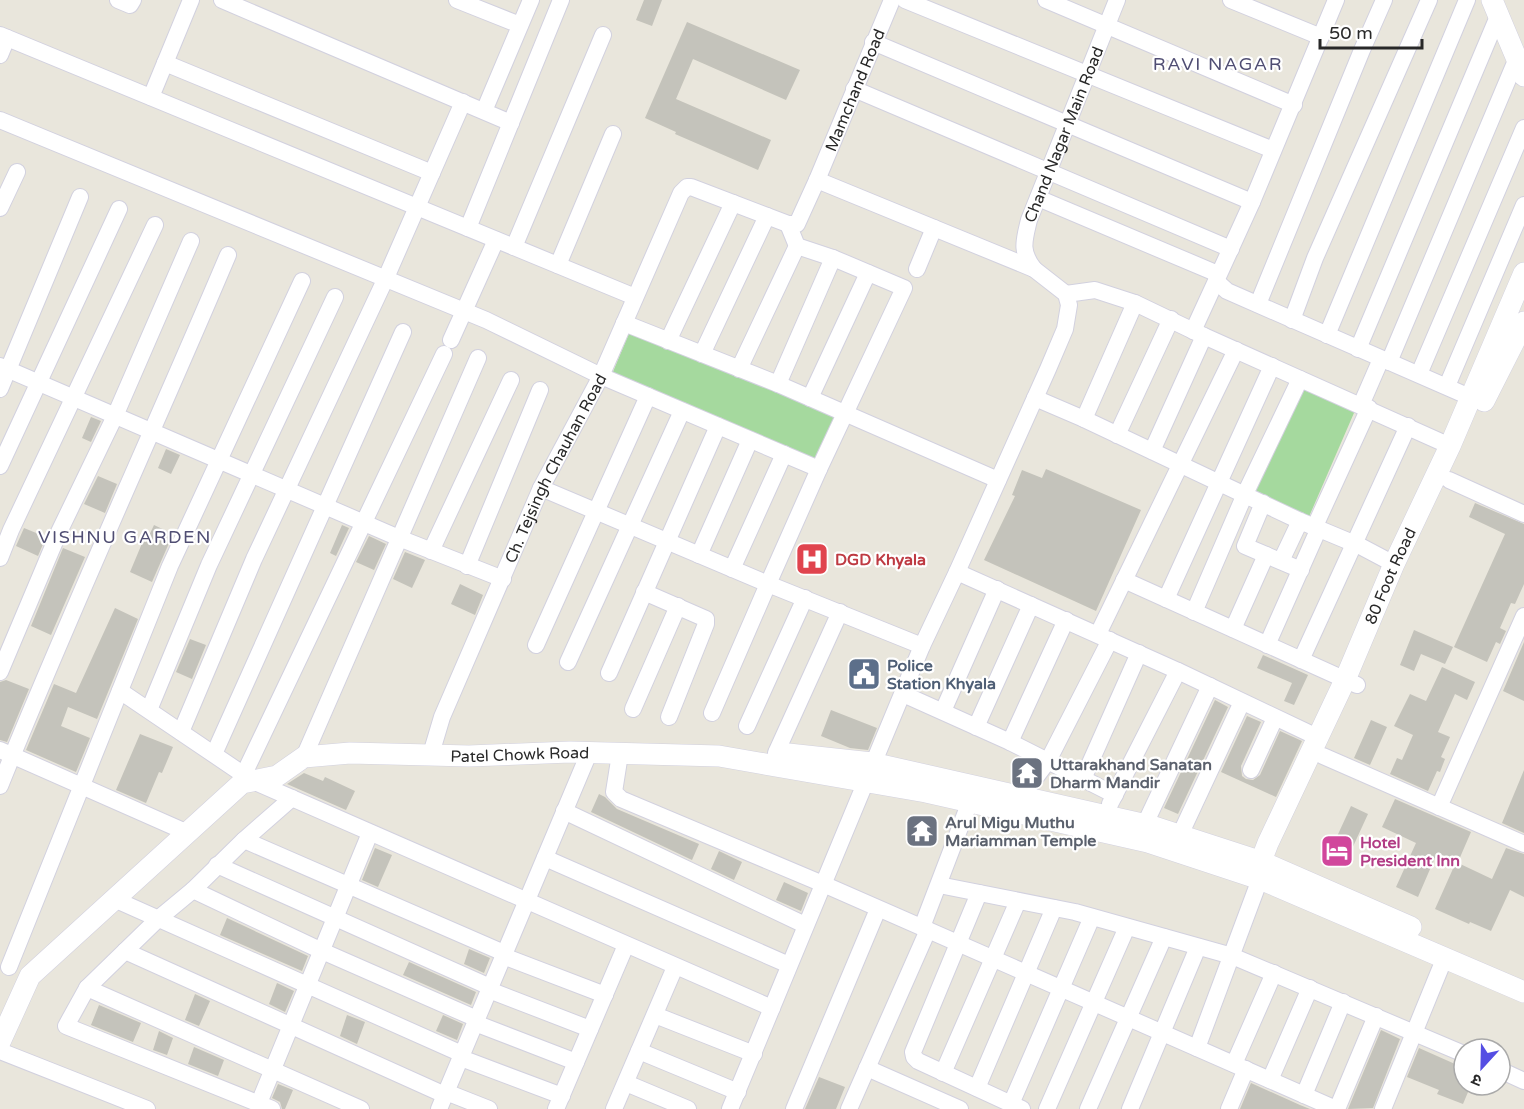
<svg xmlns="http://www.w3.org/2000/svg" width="1524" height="1109" viewBox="0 0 1524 1109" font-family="'Varela Round','Noto Sans Devanagari',sans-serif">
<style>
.green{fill:#a5d99e}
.building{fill:#c4c3bb}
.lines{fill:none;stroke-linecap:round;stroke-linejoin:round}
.minor-casing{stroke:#d2d1df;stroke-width:18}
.tertiary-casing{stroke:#d2d1df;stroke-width:22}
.minor{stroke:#fff;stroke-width:16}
.tertiary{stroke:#fff;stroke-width:21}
.labels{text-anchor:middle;stroke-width:4.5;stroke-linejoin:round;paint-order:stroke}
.street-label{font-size:16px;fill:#282828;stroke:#fff}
.health-label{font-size:16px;font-weight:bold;fill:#be3a42;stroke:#fff;text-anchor:start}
.service-label{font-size:16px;font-weight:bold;fill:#4e5e75;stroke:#fff;text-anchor:start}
.worship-label{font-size:16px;font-weight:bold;fill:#5b616d;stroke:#fff;text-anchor:start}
.hotel-label{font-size:16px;font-weight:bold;fill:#b23c85;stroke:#fff;text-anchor:start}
.neighbourhood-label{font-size:18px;letter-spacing:1.5px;fill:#504e73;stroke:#fff}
</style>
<rect width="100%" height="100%" fill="#e9e6dc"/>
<path class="green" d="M632 326 842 410 819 462 610 379Z
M1304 381 1357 406 1308 519 1252 494Z"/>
<path class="building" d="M644 0H662L652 26 636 20Z
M687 22 800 70 786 100 693 59 676 99 771 140 758 170 675 134 676 132 645 118Z
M91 417 101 421 91 442 82 438Z
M166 449 180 455 171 474 158 468Z
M1046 469 1141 510 1096 611 984 560 1015 496 1012 495 1022 470 1042 478Z
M98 476 117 484 105 513 84 504Z
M1475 503 1524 524V584L1515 604 1511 603 1500 628 1506 631 1500 644 1496 642 1487 662 1454 647 1505 534 1469 517Z
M154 525 173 534 152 582 130 572 143 541 146 542Z
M342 525 349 528 336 556 330 553Z
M24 528 46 537 38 556 16 546Z
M369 536 386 544 374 570 356 562Z
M805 546 828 556 822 571 798 561Z
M63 548 85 557 51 635 31 626Z
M405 552 425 560 412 588 393 579Z
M460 584 483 595 475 615 451 604Z
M115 608 138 619 97 719 68 707 61 726 90 738 76 772 26 750 54 684 76 693Z
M1414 630 1453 647 1445 664 1421 654 1414 671 1400 665Z
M190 639 206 645 192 679 176 672Z
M1524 642V701L1503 691Z
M1263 655 1308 675 1294 705 1284 701 1292 683 1257 668Z
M1442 667 1475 682 1467 700 1455 694 1438 732 1450 737 1441 757 1445 759 1440 772 1437 771 1428 791 1390 774 1397 758 1402 760 1413 735 1394 726 1410 694 1426 701Z
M6 680 29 689 7 742 0 740V682Z
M1215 700 1228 707 1178 814 1164 808Z
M831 710 877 728 868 750 850 748 821 736Z
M1247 716 1261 722 1241 766 1242 776 1246 779 1253 780 1260 775 1280 731 1302 741 1276 797 1221 772Z
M1371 720 1387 727 1370 765 1354 758Z
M140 734 173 747 162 773 159 772 146 803 116 790Z
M1524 770V833L1502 823Z
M304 773 323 781 325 777 355 791 346 810 287 784Z
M599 794 605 797 617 809 699 844 692 860 591 812Z
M1395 799 1471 832 1458 862 1437 853 1418 897 1396 887 1416 843 1382 827Z
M1351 806 1368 814 1345 864 1328 856Z
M375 848 392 855 378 887 362 880Z
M1506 848 1524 854V897L1510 890 1491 931 1470 922 1469 924 1435 909 1456 862 1492 879Z
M719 851 742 862 734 880 711 869Z
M784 882 808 893 801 911 776 900Z
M227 918 308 956 302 971 220 935Z
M469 949 490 958 484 973 464 964Z
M409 962 476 992 471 1005 403 975Z
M277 983 294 991 285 1012 269 1004Z
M195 994 210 1001 199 1026 185 1020Z
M99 1005 141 1023 133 1042 91 1025Z
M347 1015 365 1022 357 1044 340 1036Z
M443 1015 463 1024 457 1040 436 1031Z
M1381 1030 1400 1039 1373 1108 1348 1109Z
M159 1031 173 1038 167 1055 153 1050Z
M194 1047 224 1060 218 1076 188 1064Z
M1419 1048 1464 1068V1085H1471L1463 1104 1437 1094 1439 1090 1407 1077Z
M819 1077 845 1087 836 1109H805Z
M1251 1083 1300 1105 1310 1109H1240Z
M278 1084 293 1090 285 1109H282L280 1102 272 1098Z"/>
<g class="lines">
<g class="minor-casing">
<g id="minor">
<path d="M118 0 130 5 133 0"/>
<path d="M222 0 511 123"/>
<path d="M457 0 520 25"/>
<path d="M905 0 1273 150"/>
<path d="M1046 0 1294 105"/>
<path d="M1231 0 1321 37"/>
<path d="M1336 0 1252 202 1216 281 1227 291 1472 398"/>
<path d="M0 35 635 297"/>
<path d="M873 42 1252 202"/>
<path d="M0 55 7 38"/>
<path d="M165 63 432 173"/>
<path d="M854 89 1231 249"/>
<path d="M151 97 191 0"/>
<path d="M484 111 531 0"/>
<path d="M0 120 486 320 601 376 819 469"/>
<path d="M1038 198 1218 274"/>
<path d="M0 208 17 172"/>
<path d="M468 228 561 0"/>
<path d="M514 247 603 35"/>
<path d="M558 265 613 134"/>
<path d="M917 269 934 228"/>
<path id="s1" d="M1034 269C1020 251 1024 241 1029 220L1117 0"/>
<path d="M1066 294 1095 290 1135 303 1204 336 1450 446"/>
<path d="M1258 304 1362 50 1384 0"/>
<path d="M1292 320 1315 258 1429 0"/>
<path d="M624 323 778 384 998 480"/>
<path d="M1193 331 1216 281"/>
<path d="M1327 335 1467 0"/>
<path d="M451 340 496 240"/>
<path d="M668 341 733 203"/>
<path d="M1358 349 1499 14"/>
<path d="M702 354 767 216"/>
<path d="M1389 362 1517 58"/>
<path d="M0 366 399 538 503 579"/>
<path d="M739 369 797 246"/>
<path d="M1419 374 1524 128"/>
<path d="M778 384 833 258"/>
<path d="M1447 386 1524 205"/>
<path d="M0 389 80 197"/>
<path d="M810 398 868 273"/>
<path d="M1035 398 1084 419 1300 521 1360 546 1394 564"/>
<path d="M1361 405 1381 359"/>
<path d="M1084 419 1135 303"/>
<path d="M1117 435 1171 319"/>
<path d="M1152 451 1204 336"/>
<path d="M0 466 119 209"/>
<path d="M1449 480 1524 514"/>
<path d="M541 488 768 584 819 469 904 288 833 258 797 246 788 224"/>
<path d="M1263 503 1245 546 1301 570"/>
<path d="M1315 526 1369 408"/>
<path d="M431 551 511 380"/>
<path d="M699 555 750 440"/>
<path d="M0 558 11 530 155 225"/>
<path d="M1281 561 1300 521"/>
<path d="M467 566 540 390"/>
<path d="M732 569 784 454"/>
<path d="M957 572 1178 671 1317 737"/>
<path d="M1124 580 1357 685"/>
<path d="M644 592 706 619V624L669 717"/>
<path d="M1166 599 1272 366"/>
<path d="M1194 612 1245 494 1300 379"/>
<path d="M1233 629 1266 555"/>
<path d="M1098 634 1236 350"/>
<path d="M536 645 648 396"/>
<path d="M1267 645 1319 528"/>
<path d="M1301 660 1408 426"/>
<path d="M568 662 682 411"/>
<path d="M0 672 59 532 115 416 191 241"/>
<path d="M609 673 718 426"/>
<path d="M120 691 253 781 772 1008"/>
<path d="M903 694 1010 742 1115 795"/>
<path d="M633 709 678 606"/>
<path d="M149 710 209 565 335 297"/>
<path d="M943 711 997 589"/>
<path d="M712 713 768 584 922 646"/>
<path d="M747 726 805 598"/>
<path d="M976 727 1031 605"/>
<path d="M181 732 254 559 385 280 463 102"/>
<path d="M1010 742 1066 620"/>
<path d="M0 750 188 833"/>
<path d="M776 753 840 612"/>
<path d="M214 754 403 332"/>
<path id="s2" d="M431 754 442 717 541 488 601 376 681 193 687 187H691L788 224H797L817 180 892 0"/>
<path d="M620 754 614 792 621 799 823 884 1336 1109"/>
<path d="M1323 756 1524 844"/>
<path d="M304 757 478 358"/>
<path d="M1251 770 1275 718"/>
<path d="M244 774 444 354"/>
<path d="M1083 779 1139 653"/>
<path d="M0 786C72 607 153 432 228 255"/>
<path d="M1021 797 1048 761 1110 640"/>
<path d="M1110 804 1178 671"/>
<path d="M1439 807 1524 616"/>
<path d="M564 811 805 925"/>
<path d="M1145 824 1210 686"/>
<path d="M1180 835 1242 702"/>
<path d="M244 840 504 953"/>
<path d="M545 858 789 965"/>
<path d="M217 865 490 987"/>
<path d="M939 885 1075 912 1232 956 1464 1054"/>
<path d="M193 890 322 951 477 1019"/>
<path d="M979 893 913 1052 914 1057 918 1061 1022 1109"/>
<path d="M114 899 462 1054"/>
<path d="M922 927 974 791"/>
<path d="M125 951 445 1095"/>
<path d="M503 956 605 995"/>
<path d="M9 967 170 566 302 281"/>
<path d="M87 988 361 1109"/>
<path d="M489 990 590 1029"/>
<path d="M655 1015 754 1054"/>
<path d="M475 1023 576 1062"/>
<path d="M1197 1048 1260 879"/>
<path d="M0 1051 147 1109"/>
<path d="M639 1051 738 1092"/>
<path d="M461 1058 562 1096"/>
<path d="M1234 1064 1274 973"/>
<path d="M867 1068 960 1109"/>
<path d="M1500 1070 1524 1081"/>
<path d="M943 1073 1018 901"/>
<path d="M1270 1080 1310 988"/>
<path d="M626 1083 688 1109"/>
<path d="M977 1088 1054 908"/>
<path d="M446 1092 489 1109"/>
<path d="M1304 1095 1343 1002"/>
<path d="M259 1103 370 833"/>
<path d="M1011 1104 1092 917"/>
<path d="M272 1109 66 1026 87 988 158 919 193 890 244 840 292 798"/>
<path d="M439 1109 589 753"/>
<path d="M556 1109 626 945"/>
<path d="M614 1109 675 967"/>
<path d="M730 1109 922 646 957 572 1048 369 1065 329 1069 305 1066 294 1034 269 817 180"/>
<path d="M794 1109 878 909"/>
<path d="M849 1109 928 930"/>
<path d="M1047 1109 1127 927"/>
<path d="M1088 1109 1164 937"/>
<path d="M1130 1109 1198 947"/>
<path d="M1229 1109 1246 1069"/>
<path d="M1337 1109 1376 1016"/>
<path d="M1383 1109 1445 957"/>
</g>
</g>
<g class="tertiary-casing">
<g id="tertiary">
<path d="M1492 0 1524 76"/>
<path d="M1484 401 1524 322"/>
<path d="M779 753 872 763 1151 826 1262 862 1411 927"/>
<path id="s3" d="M1256 874 1268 843 1345 680 1394 564 1450 446 1524 273"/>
<path id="s4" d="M0 1042 30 976 242 783 277 776 304 757 350 753 469 756 570 752 719 756 926 792 1148 842 1260 879 1524 992"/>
</g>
</g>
<use href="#minor" class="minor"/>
<use href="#tertiary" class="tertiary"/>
</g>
<defs>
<g id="hospital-square" transform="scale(1.725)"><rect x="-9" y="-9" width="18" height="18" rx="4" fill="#e0444e" stroke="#fff"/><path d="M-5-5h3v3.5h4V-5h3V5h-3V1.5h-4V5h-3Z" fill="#fff"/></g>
<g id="civic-square" transform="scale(1.725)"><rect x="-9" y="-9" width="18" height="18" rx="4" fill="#5c6f8a" stroke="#fff"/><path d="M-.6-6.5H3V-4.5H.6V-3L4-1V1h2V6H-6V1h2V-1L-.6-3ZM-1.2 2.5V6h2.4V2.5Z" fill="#fff"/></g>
<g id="temple-square" transform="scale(1.725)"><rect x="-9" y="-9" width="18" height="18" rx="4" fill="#6b7280" stroke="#fff"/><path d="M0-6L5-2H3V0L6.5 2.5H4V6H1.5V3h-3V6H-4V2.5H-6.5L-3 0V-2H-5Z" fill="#fff"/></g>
<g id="hotel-square" transform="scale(1.725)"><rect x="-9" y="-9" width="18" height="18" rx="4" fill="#d1479c" stroke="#fff"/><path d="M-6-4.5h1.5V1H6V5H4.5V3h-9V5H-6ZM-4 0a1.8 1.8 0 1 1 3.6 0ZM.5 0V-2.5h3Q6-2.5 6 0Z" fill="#fff"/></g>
</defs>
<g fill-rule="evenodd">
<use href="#hospital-square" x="812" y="559"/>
<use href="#civic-square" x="864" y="674"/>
<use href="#temple-square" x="1027" y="773"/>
<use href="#temple-square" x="922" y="831"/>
<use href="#hotel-square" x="1337" y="851"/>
</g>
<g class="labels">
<g class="street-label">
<text dy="6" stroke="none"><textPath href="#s2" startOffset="886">Mamchand Road</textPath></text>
<text dy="6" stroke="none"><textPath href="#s1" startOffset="144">Chand Nagar Main Road</textPath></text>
<text dy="6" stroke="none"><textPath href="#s2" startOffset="312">Ch. Tejsingh Chauhan Road</textPath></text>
<text dy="6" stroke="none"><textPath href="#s3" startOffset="327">80 Foot Road</textPath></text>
<text dy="6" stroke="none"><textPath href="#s4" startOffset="644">Patel Chowk Road</textPath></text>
</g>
<g class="health-label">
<text x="835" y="565">DGD Khyala</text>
</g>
<g class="service-label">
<text x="887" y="671">Police<tspan x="887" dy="18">Station Khyala</tspan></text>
</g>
<g class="worship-label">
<text x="1050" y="770">Uttarakhand Sanatan<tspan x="1050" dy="18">Dharm Mandir</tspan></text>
<text x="945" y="828">Arul Migu Muthu<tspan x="945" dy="18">Mariamman Temple</tspan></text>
</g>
<g class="hotel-label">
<text x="1360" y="848">Hotel<tspan x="1360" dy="18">President Inn</tspan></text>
</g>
<g class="neighbourhood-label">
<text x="1218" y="70">RAVI NAGAR</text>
<text x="125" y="543">VISHNU GARDEN</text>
</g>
</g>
<g transform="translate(1482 1067) rotate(202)"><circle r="28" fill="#ffffff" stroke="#a9a9a9" stroke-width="1.5"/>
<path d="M0-4.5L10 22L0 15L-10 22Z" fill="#554ee3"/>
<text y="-9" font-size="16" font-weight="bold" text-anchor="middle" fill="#282828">उ</text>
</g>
<path d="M1320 39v9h102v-9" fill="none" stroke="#282828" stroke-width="3"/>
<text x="1329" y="39" font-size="18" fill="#282828" stroke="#ffffff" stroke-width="4.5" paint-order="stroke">50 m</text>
</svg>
